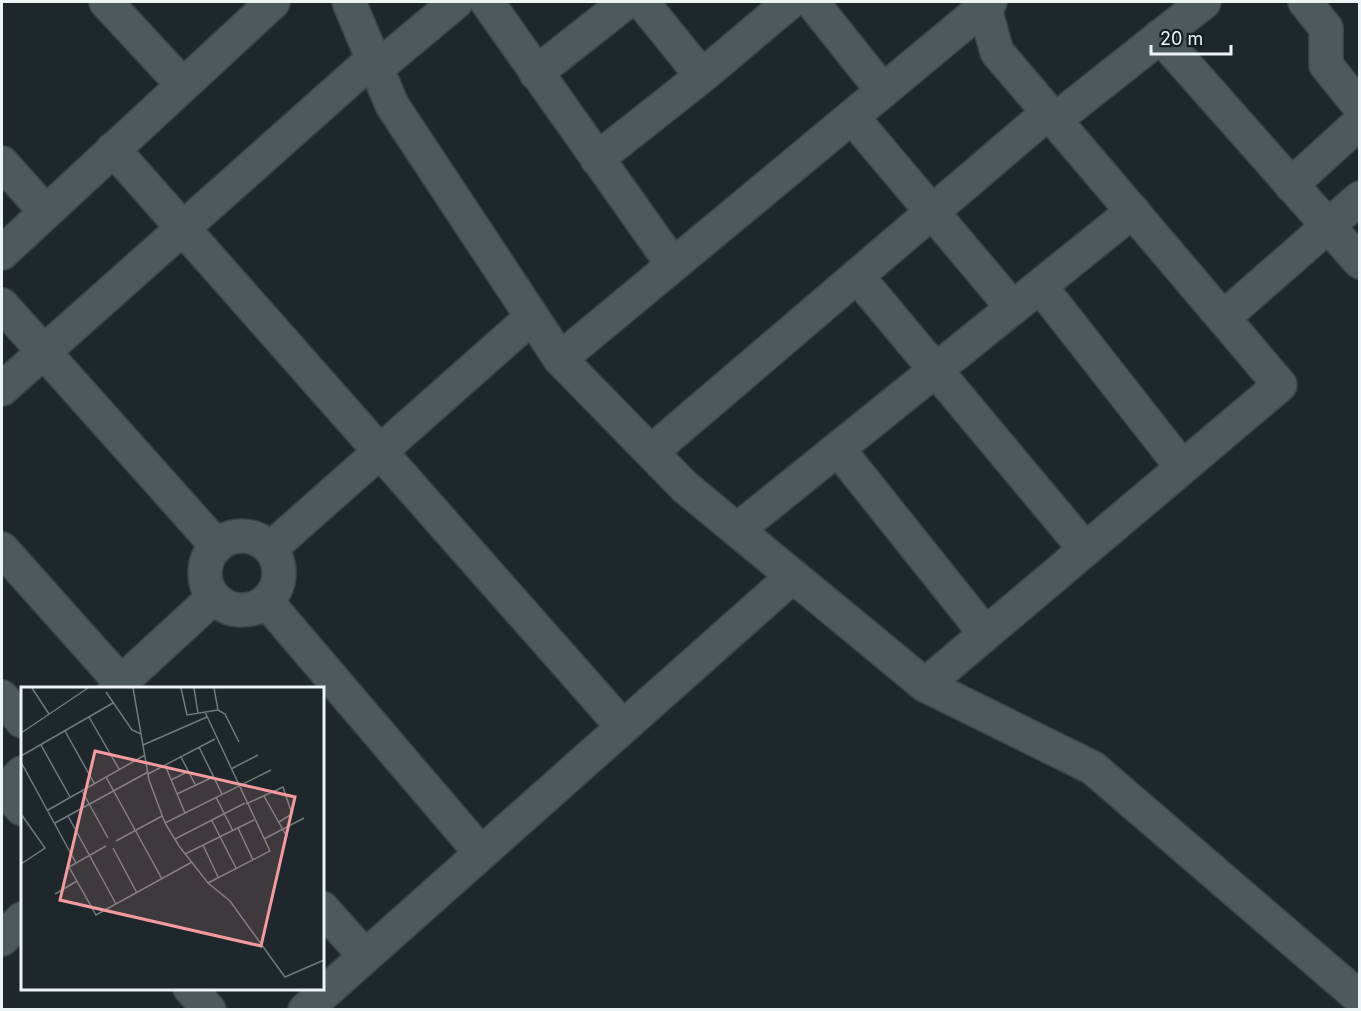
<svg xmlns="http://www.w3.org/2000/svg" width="1361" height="1011" viewBox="0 0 1361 1011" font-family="Inter,sans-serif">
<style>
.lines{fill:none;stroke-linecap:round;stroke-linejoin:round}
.minor-casing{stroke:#3a4346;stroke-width:36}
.minor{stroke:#4e595e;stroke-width:33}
.inset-road{fill:none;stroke:#717a7d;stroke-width:1.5}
.view{fill:#f59b9e;fill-opacity:0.15;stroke:#f59b9e;stroke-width:3}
.inset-edge{fill:none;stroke:#edf4f6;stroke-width:3}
</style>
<rect width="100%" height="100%" fill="#1e282c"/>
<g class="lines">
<g class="minor-casing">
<path id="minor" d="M106 2 183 85
M349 2 392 105 560 359 685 487 925 685 1093 768 1360 998
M487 2 673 265
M642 2 702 76
M812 2 883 91
M1305 2 1326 28V65L1360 107
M1160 36 1360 262
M377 68 456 2
M536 73 626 2
M852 117 1013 308
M1055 120 1204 2
M113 149 623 727
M597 159 702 76 790 2
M2 163 46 212
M1291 185 1360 122
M2 253 273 2
M857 276 1085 549
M1040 286 1182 467
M2 305 217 546
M1223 318 1360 198
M560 359 990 2
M2 389 373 59
M838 449 985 633
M651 452 1049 112
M737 530 1133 211
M205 573a37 37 0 1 1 74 0a37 37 0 1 1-74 0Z
M2 549 126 688
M270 549 532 317
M266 601 481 853
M925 685 1280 385 997 52 983 2
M115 688 214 597
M2 697 22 721
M22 773 5 790 22 809
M322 908 365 956
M2 939 22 919
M190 988 209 1010
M305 1010 793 576"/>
</g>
<use href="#minor" class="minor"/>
</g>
<g transform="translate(21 687)">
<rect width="303" height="303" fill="#1e282c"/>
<path class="inset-road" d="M11 1 28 27M112 1 128 93 144 136 158 159 187 196 209 214 264 290 303 273M160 1 166 28 197 23M173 1 177 26M193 1 197 23 204 27 218 55M85 5 111 43 120 47M184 25 249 164 187 196M68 30 98 82M44 44 73 96M0 46 67 1M20 58 49 110M122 58 186 30M178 60 201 107M0 69 92 16M160 70 175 99M0 75 55 176M144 78 164 126M210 82 237 68M127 87 194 52M85 90 141 192M150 93 168 84M61 104 87 151M156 107 192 90M243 109 266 150M195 110 212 144M225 117 262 100 271 127 258 135M27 123 124 68M0 127 24 161 0 177M47 129 95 217M191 134 215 181M34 136 127 85M144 136 250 83M217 141 232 173M154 152 224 116M243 152 283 131M95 154 141 129M182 158 197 190M85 159 48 180 75 228 171 175M92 161 116 206M164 167 233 133M34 207 56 194"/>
<path class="view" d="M74 64 274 110 240 259 39 213Z"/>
<rect width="303" height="303" class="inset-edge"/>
</g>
<rect width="1361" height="1011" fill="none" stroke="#edf4f6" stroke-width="6"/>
<path d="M1151 45v9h80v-9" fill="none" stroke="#edf4f6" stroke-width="3"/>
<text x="1160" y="45" font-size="18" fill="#edf4f6" stroke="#151f22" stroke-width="4.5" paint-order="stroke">20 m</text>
</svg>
